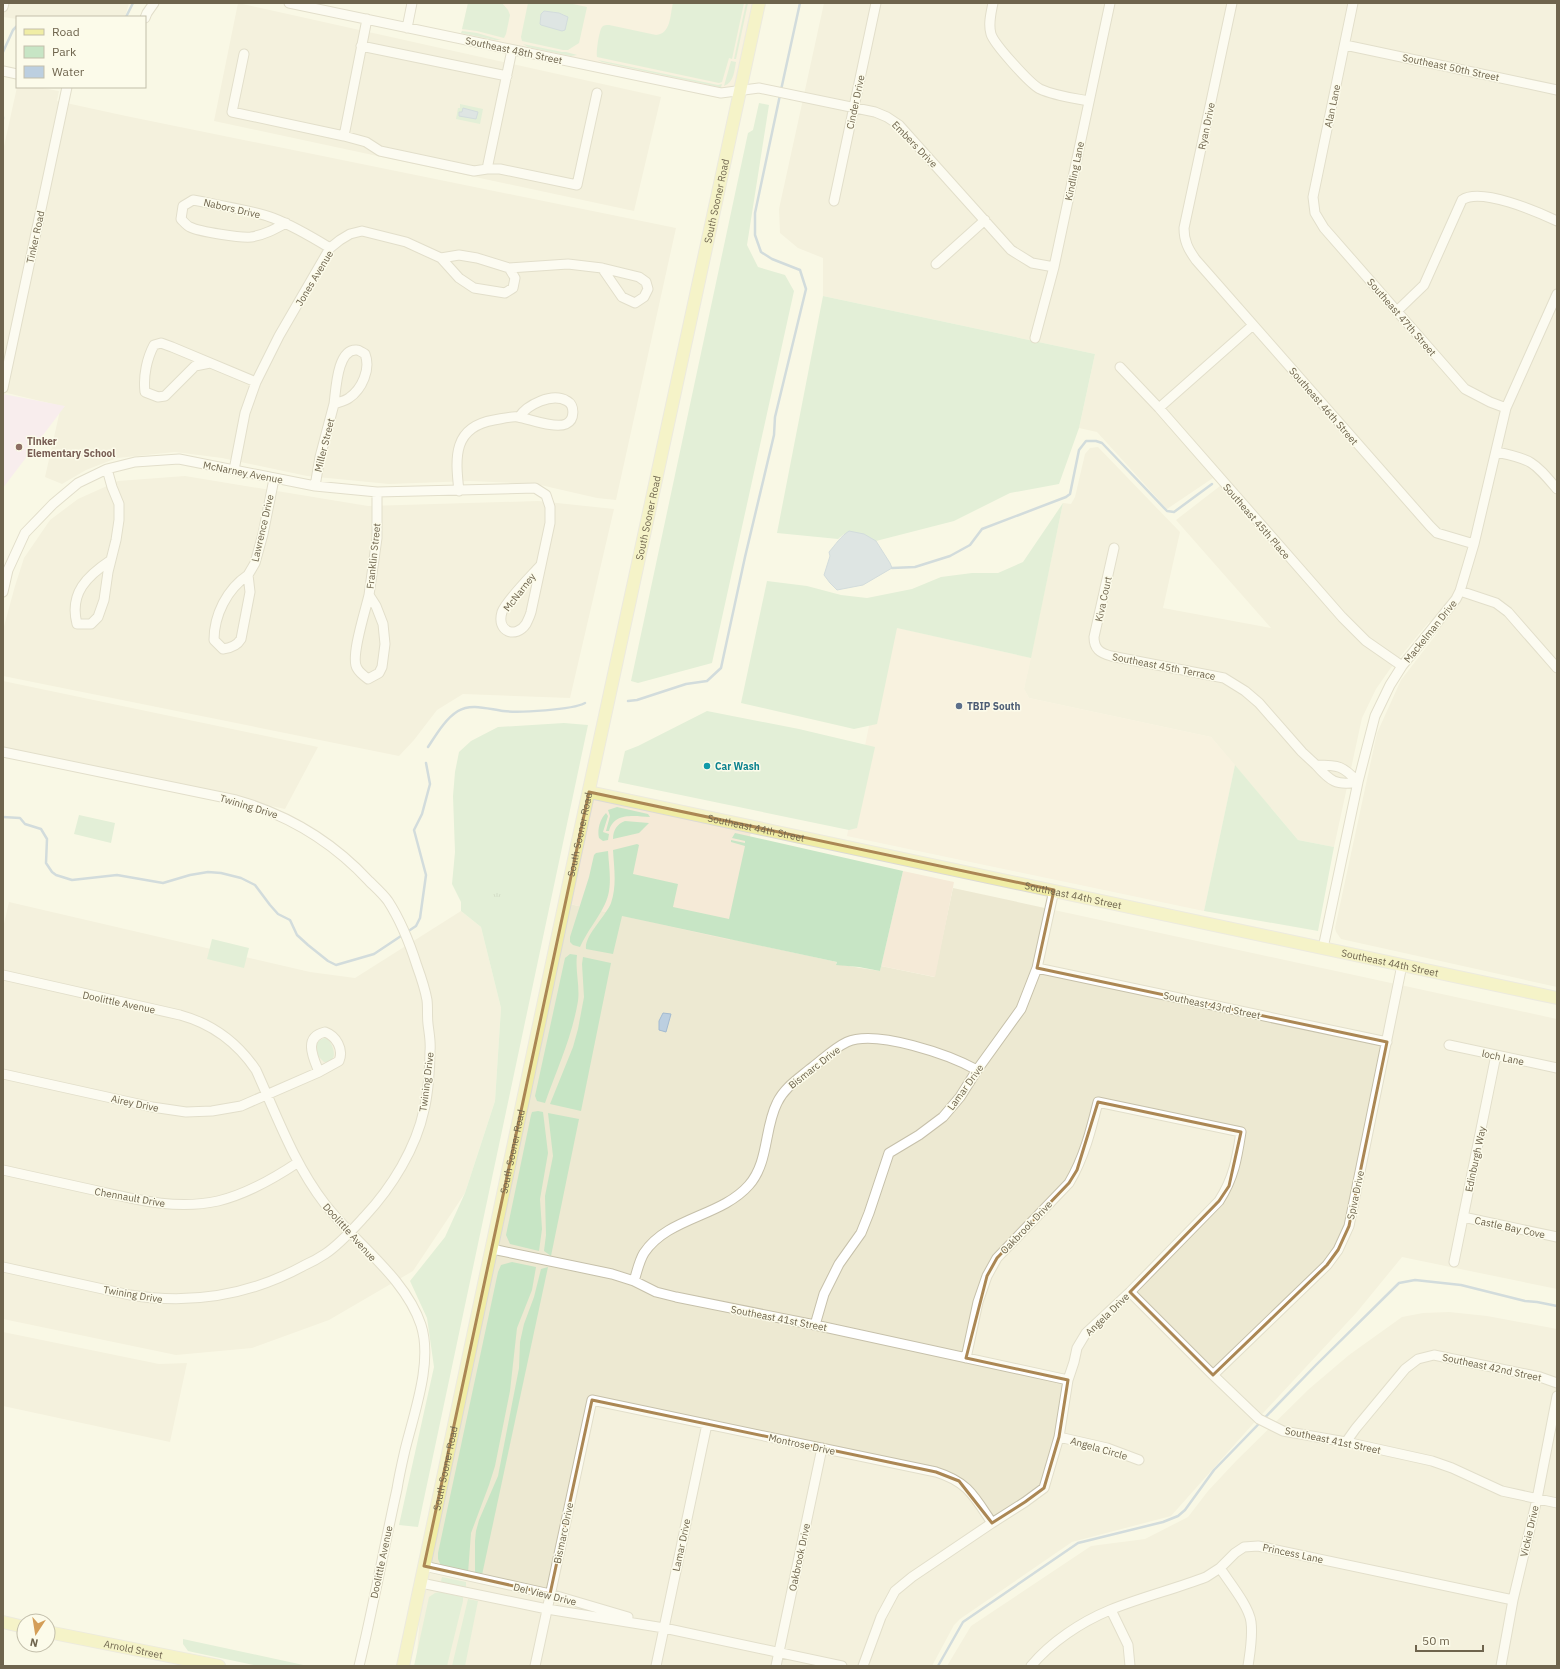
<svg xmlns="http://www.w3.org/2000/svg" width="1560" height="1669" viewBox="0 0 1560 1669" font-family="'IBM Plex Sans',sans-serif">
<style>
.residential{fill:#ede9d2}
.commercial{fill:#f5ead7}
.education{fill:#f5e1f5}
.green{fill:#c7e5c5;fill-rule:evenodd}
.park{fill:url(#park-tufts)}
.water{fill:#bccfe0;stroke:#a3bad0}
.lines{fill:none;stroke-linecap:round;stroke-linejoin:round}
.stream{stroke:#a3bad0;stroke-width:2.5}
.minor-casing{stroke:#c6c0aa;stroke-width:11}
.major-casing{stroke:#dcdad4;stroke-width:14}
.minor{stroke:#fff;stroke-width:9}
.major{stroke:#f0eda5;stroke-width:12}
.marked{fill:none;stroke:#ab8754;stroke-width:3;stroke-linejoin:round}
.education-dot{fill:#8d6e63;stroke:#fcfbea;stroke-width:1.5}
.service-dot{fill:#5c6f8a;stroke:#fcfbea;stroke-width:1.5}
.culture-dot{fill:#0f9aa8;stroke:#fcfbea;stroke-width:1.5}
.labels{text-anchor:middle;stroke-width:3;stroke-linejoin:round;paint-order:stroke}
.street-label{font-size:10px;fill:#6e644d;stroke:#fcfbea}
.education-label{font-size:10px;font-weight:bold;fill:#785e54;stroke:#fcfbea;text-anchor:start}
.service-label{font-size:10px;font-weight:bold;fill:#4e5e75;stroke:#fcfbea;text-anchor:start}
.culture-label{font-size:10px;font-weight:bold;fill:#0d838f;stroke:#fcfbea;text-anchor:start}
</style>
<defs>
<pattern id="park-tufts" width="24" height="20" patternUnits="userSpaceOnUse"><rect width="24" height="20" fill="#c7e5c5"/><path d="M3 7l-1-3M5 7V3M7 7l1-3M15 17l-1-3M17 17v-4M19 17l1-3" fill="none" stroke="#a6bda2"/></pattern>
</defs>
<rect width="100%" height="100%" fill="#f9f8e5"/>
<path class="residential" d="M3 3H129L125 17H17V19L3 17Z
M238 3 661 97 634 211 214 121Z
M824 3H1557V987L1341 939 1336 932 1335 928 1377 733 1401 680 1438 632 1429 622 1390 669 1376 689 1362 718 1334 847 1298 840 1211 737 1029 698 1024 689 1063 503 1071 504 1075 497 1085 454 1090 448 1098 447 1180 532 1163 608 1271 628 1176 520 1220 486 1213 478 1167 509 1097 432 1079 428 1095 354 823 296V258L798 248 780 233 779 209Z
M17 87H37L59 91 57 101 126 116 676 228 616 500 597 498 536 484 470 481 389 484 307 476 222 458 175 452 117 458 86 470 62 484 45 477 61 406 3 392V151Z
M185 476 368 506 538 501 614 509 570 698 463 694 437 710 414 740 399 756 3 676V630L15 586 24 558 50 520 78 499 118 481Z
M3 681 318 747 285 809 3 747Z
M953 888 1557 1019V1289L1402 1257 1357 1312 1252 1425 1171 1516 1072 1542 960 1619 954 1625 932 1666H416L423 1574 565 903 837 962 836 964 880 971 881 966 934 977Z
M9 902 310 972 355 978 461 911 481 927 501 1008 495 1101 465 1193 413 1271 329 1320 252 1348 176 1355 3 1319V928Z
M1449 1312 1487 1316 1557 1329V1666H947L971 1626 1091 1546 1145 1539 1188 1517 1208 1491 1236 1461 1309 1389 1349 1355 1402 1317 1423 1313Z
M3 1332 159 1364 187 1363 170 1442 3 1406Z"/>
<path class="commercial" d="M468 3H759L740 90 721 93 460 39Z
M889 626 1031 658 1024 689 1029 698 1211 737 1235 765 1204 911 847 836Z
M589 792 752 826 730 940 565 903Z
M903 871 954 882 935 977 881 966Z"/>
<path class="education" d="M3 394 65 406 3 488Z"/>
<path class="green" d="M468 3H502L508 10 510 15 506 34 504 38 477 31 462 29Z
M528 3H568L587 7 579 43 568 50H563L522 41 521 37ZM545 11 565 15 540 24 541 14Z
M673 3H744L732 59 729 58 722 82 719 83 597 57C596 52 599 31 602 27 604 25 606 25 609 25L656 35C671 34 670 15 673 3Z
M746 3H748L736 59H734Z
M462 31 477 33 501 40H495L461 33Z
M523 44 562 52H566L577 55 571 56 528 47Z
M598 60 718 85 722 84 721 87H719L602 62Z
M731 61 736 62C734 72 734 82 724 86Z
M759 103 769 105 747 245 758 267 785 275 794 291 712 663 638 683 631 681 748 133 753 130Z
M460 104 483 109 480 124 456 119 458 108H460Z
M823 296 1095 354 1079 428 1059 484 1010 493 954 521 876 541 869 537 844 534 838 539 777 533Z
M1063 503 1031 658 897 628 877 724 854 729 741 703 767 581 807 586 841 595 867 598 912 589 941 577 972 573H998L1023 562Z
M707 711 799 729 875 747 857 828 849 830 618 782 625 751 638 746Z
M564 723 588 725 418 1527 399 1525 434 1367 427 1318 410 1281 445 1237 465 1193 495 1101 501 1008 481 927 461 911V902L452 884 455 852 453 796 455 772 459 752 471 741 498 727Z
M1235 765 1298 840 1334 847 1318 931 1204 911Z
M617 807 648 814 650 817C634 816 614 812 609 831H606L610 816 608 810Z
M606 813 608 816 603 832 609 834 608 840 603 841 599 838C597 830 600 819 606 813Z
M79 815 115 823 111 843 74 834Z
M625 821 649 823 639 833 613 839C613 830 617 824 625 821Z
M735 833 903 871 880 971 859 967 836 965 837 962 622 916 613 954 586 949C584 936 606 916 611 903 617 886 614 867 613 850L637 844 639 845 633 874 678 884 673 907 729 919 745 846 731 842V840L745 843V841L732 838Z
M608 851C609 868 613 888 605 904 598 919 587 931 580 947L573 945 570 942V937L589 877 594 855 596 853Z
M212 939 249 948 244 968 207 959Z
M570 954 577 955C575 970 580 986 578 1001 572 1037 557 1069 545 1103L537 1101 535 1096 565 958Z
M583 957 611 963 581 1111 550 1104 573 1047 578 1029 584 997 582 964Z
M324 1038 328 1039C335 1048 338 1063 324 1062L317 1055 315 1043Z
M538 1111 543 1112 548 1153 540 1199 542 1229 539 1251 510 1244 506 1235 531 1115 532 1112Z
M548 1113 579 1119 551 1256 544 1251 546 1235 545 1196 553 1156Z
M512 1262 536 1267 532 1290 517 1328 510 1391 495 1466 489 1485 471 1533 468 1573 441 1566 438 1559V1553L498 1272 501 1265Z
M548 1267 482 1575 475 1573V1541L476 1531 479 1520 498 1476 519 1368 520 1342 524 1324 534 1297 541 1269Z
M442 1577 466 1582V1588L443 1584 441 1581Z
M440 1592 463 1597V1601L447 1666H414L429 1597 435 1593Z
M468 1599 478 1601 465 1666H452Z
M183 1639 308 1666H258L197 1653 188 1651 183 1644Z"/>
<path class="park" d="M498 887 503 889 500 901 498 902C489 898 492 891 498 887Z"/>
<path class="water" d="M544 11 559 13 568 17 565 30 562 31 541 25 540 24 541 14Z
M463 108 478 112 476 119 459 116V112H462Z
M849 531 864 534 876 541 890 563 892 568 863 585 837 590 830 583 824 575 830 556 829 552C836 544 840 537 849 531Z
M663 1013 671 1014 666 1032 659 1030V1021Z"/>
<g class="lines">
<path class="stream" d="M126 17 133 3
M3 52 13 30 17 26
M781 90 800 3
M3 117V119
M892 568 915 567 950 556 970 545 982 529 1066 497 1070 494 1079 450 1086 441H1096L1102 443 1167 511 1174 512 1212 484
M628 701 637 700 686 684 707 681 721 668 745 557 774 435 775 417 806 289 800 270 772 259 761 252 755 235V213L780 95
M428 747C436 735 445 719 458 711 471 703 488 709 503 711 519 713 572 710 585 703
M3 817 20 818 25 824 41 829 47 839 46 863 52 872 56 875 72 880 117 875 163 883 190 875 208 872 221 873 241 878 255 885 270 905 278 914 290 920 297 935 308 945 328 961 336 965 374 954 416 926 420 918 426 875 414 830 422 814 430 784 426 763
M938 1666 963 1622 1078 1543 1163 1522 1178 1516 1185 1510 1214 1470 1316 1365 1399 1283 1415 1280 1461 1285 1525 1301 1537 1302 1557 1306"/>
<g class="minor-casing">
<path id="minor" d="M289 3 721 93 759 88 875 112 887 117 899 125 1011 250 1032 263 1054 267
M993 3C991 13 988 24 991 34 994 44 1030 84 1040 89 1055 96 1073 98 1089 101
M1232 3 1184 228C1184 241 1188 249 1196 260L1430 526 1437 533 1474 544
M1353 3 1313 197 1315 213 1324 228 1465 389 1490 402 1506 408
M3 7 4 3
M145 18 147 13 154 3
M407 28 412 3
M1345 45 1557 90
M361 46 507 76
M512 50 487 169H500L577 185 597 93
M244 54 232 112 344 136 366 142 380 151 474 171 487 169
M3 71 17 74
M344 136 367 19
M834 201 876 3
M286 223C275 229 264 235 251 237 241 238 200 232 190 227 187 226 184 222 181 219L183 206 193 200 204 202C226 207 251 210 273 218 294 226 312 237 330 248
M441 258 459 255 477 258 509 268
M936 264 985 220
M1397 311 1424 285 1462 200C1481 187 1538 212 1557 221
M1035 338 1054 267 1110 3
M210 363 195 366 165 396 158 397 145 392C143 376 147 358 154 345L161 343 172 347 256 382
M1120 367 1159 408 1342 617 1366 641 1402 666
M3 388 67 87
M1159 408 1253 325
M1496 452C1532 459 1534 462 1557 489
M107 469 112 487 119 504V520L116 540 108 572 104 600 98 617 91 624H77C69 593 87 576 111 560
M234 470 245 413 256 382 279 336 330 248 340 240 350 234 362 231 406 242 441 258 459 278 474 288 505 293 513 288 515 278 509 268 568 264 602 268 622 297 635 303 644 297 648 289 646 282 639 277 602 268
M315 486 320 457 334 404C339 402 345 401 349 398 362 389 371 369 365 354 363 353 359 350 357 350 337 348 336 390 334 404
M459 491C455 457 453 427 494 420 501 419 511 416 518 417 530 419 555 429 566 424 575 420 575 405 567 401 552 392 527 405 519 417
M1114 548 1094 637C1094 649 1100 653 1111 656L1224 678 1245 691 1259 703 1302 752 1316 765
M248 575C227 589 214 615 214 640L223 649C231 648 237 646 241 639L250 592 248 575 255 563 263 534 274 479
M1460 591 1496 603 1508 612 1557 668
M3 592 8 570 25 533 53 504 78 483 107 469 135 462 179 459 315 486 377 492 535 488 546 495 550 507V523L531 612C530 616 528 620 526 624 516 639 496 632 502 612 506 601 531 576 540 566
M369 595C366 609 350 657 357 668 359 672 364 676 368 679L379 673 382 667 385 644 383 624 376 606 369 595 377 538V492
M3 752 236 800C289 815 332 841 369 881 375 887 383 894 388 901 401 921 410 944 417 966 421 977 425 989 427 1000 428 1008 427 1016 428 1024 429 1033 431 1042 430 1051 430 1067 428 1095 424 1110 416 1148 392 1187 365 1216 353 1229 340 1244 325 1254 319 1258 312 1262 305 1265 249 1296 192 1305 130 1295L3 1267
M1316 765C1339 765 1343 766 1358 782 1336 786 1330 781 1316 765Z
M1323 948 1358 782 1375 716 1390 685 1402 666 1456 599 1460 591 1474 544 1506 408 1557 294
M1037 968 1387 1042
M3 975 180 1015C213 1024 237 1042 256 1070 277 1116 294 1164 325 1204 355 1243 405 1277 421 1325 433 1362 414 1413 405 1450 402 1463 399 1476 397 1489 384 1548 373 1608 359 1666
M1449 1045 1557 1068
M3 1074 152 1107 186 1112 212 1111 241 1106 319 1072 339 1061C344 1049 336 1036 325 1032 303 1037 313 1057 319 1072
M3 1170C35 1177 66 1184 98 1191 138 1200 177 1210 218 1201 247 1194 273 1179 297 1163
M1463 1217 1557 1237
M492 1249 612 1274 634 1281 656 1292 676 1297 815 1325 1068 1380
M1454 1262 1496 1055
M634 1281C637 1272 639 1261 644 1253 668 1217 721 1217 749 1185 769 1162 764 1129 777 1103 784 1088 798 1079 810 1069 822 1060 834 1048 847 1042 876 1029 950 1055 977 1070
M1130 1292 1213 1375 1259 1419 1283 1431 1346 1442 1432 1461 1452 1468 1502 1491 1557 1503
M815 1325 824 1294 839 1264 861 1233 869 1213 889 1153 919 1135 943 1117 960 1097 977 1070 1021 1009 1037 968 1054 890
M1213 1375 1327 1265 1338 1250 1349 1226 1402 965
M1059 1437 1107 1448 1139 1460
M1346 1442 1356 1428 1405 1369 1418 1359 1434 1355 1540 1377 1557 1383
M424 1566 550 1594 628 1617
M1220 1568C1229 1582 1249 1606 1251 1622 1253 1637 1250 1652 1248 1666
M421 1583 547 1609 664 1628 842 1666
M1111 1610 1128 1645 1130 1666
M535 1666 592 1400 936 1472C968 1482 974 1496 992 1523
M656 1666 707 1424
M776 1666 822 1448
M863 1666 881 1617 895 1591 912 1577 992 1523 1025 1502 1044 1488 1059 1437 1068 1380 1074 1362 1077 1348 1086 1333 1130 1292 1219 1201C1234 1178 1237 1158 1241 1132L1098 1102C1091 1130 1084 1158 1069 1183L997 1258 987 1276 978 1302 966 1358
M1031 1666C1051 1642 1081 1622 1110 1610 1142 1597 1175 1589 1206 1577L1220 1568 1235 1553 1244 1547 1258 1546 1513 1600
M1501 1666 1513 1600 1537 1499 1557 1396"/>
</g>
<g class="major-casing">
<g id="major">
<path id="s1" d="M589 792 1557 998"/>
<path d="M3 1622 24 1627"/>
<path id="s2" d="M48 1632 219 1666"/>
<path id="s3" d="M403 1666 576 850 759 3"/>
</g>
</g>
<use href="#minor" class="minor"/>
<use href="#major" class="major"/>
</g>
<path d="M0 0H1560V1669H0ZM589 792 1054 890 1037 968 1387 1042 1349 1226 1338 1250 1327 1265 1213 1375 1130 1292 1219 1201 1229 1186 1241 1132 1098 1102 1077 1170 1069 1183 997 1258 987 1276 966 1358 1068 1380 1059 1437 1044 1488 1025 1502 992 1523 959 1481 936 1472 592 1400 550 1594 424 1566Z" fill="#f9f8e5" fill-opacity=".55" fill-rule="evenodd"/>
<path class="marked" d="M589 792 1054 890 1037 968 1387 1042 1349 1226 1338 1250 1327 1265 1213 1375 1130 1292 1219 1201 1229 1186 1241 1132 1098 1102 1077 1170 1069 1183 997 1258 987 1276 966 1358 1068 1380 1059 1437 1044 1488 1025 1502 992 1523 959 1481 936 1472 592 1400 550 1594 424 1566Z"/>
<circle class="education-dot" cx="19" cy="447" r="4"/>
<circle class="service-dot" cx="959" cy="706" r="4"/>
<circle class="culture-dot" cx="707" cy="766" r="4"/>
<g class="labels">
<g class="street-label">
<text transform="translate(514 50) rotate(12)" y="4">Southeast 48th Street</text>
<text transform="translate(1451 67) rotate(12)" y="4">Southeast 50th Street</text>
<text transform="translate(855 102) rotate(-78)" y="4">Cinder Drive</text>
<text transform="translate(1332 106) rotate(-78)" y="4">Alan Lane</text>
<text transform="translate(1206 126) rotate(-78)" y="4">Ryan Drive</text>
<text transform="translate(915 144) rotate(46)" y="4">Embers Drive</text>
<text transform="translate(1074 171) rotate(-78)" y="4">Kindling Lane</text>
<text dy="4" stroke="none"><textPath href="#s3" startOffset="1498">South Sooner Road</textPath></text>
<text transform="translate(232 208) rotate(13)" y="4">Nabors Drive</text>
<text transform="translate(35 237) rotate(-78)" y="4">Tinker Road</text>
<text transform="translate(314 278) rotate(-59)" y="4">Jones Avenue</text>
<text transform="translate(1402 317) rotate(49)" y="4">Southeast 47th Street</text>
<text transform="translate(1324 406) rotate(49)" y="4">Southeast 46th Street</text>
<text transform="translate(324 445) rotate(-76)" y="4">Miller Street</text>
<text transform="translate(243 472) rotate(11)" y="4">McNarney Avenue</text>
<text dy="4" stroke="none"><textPath href="#s3" startOffset="1174">South Sooner Road</textPath></text>
<text transform="translate(1257 521) rotate(49)" y="4">Southeast 45th Place</text>
<text transform="translate(262 528) rotate(-77)" y="4">Lawrence Drive</text>
<text transform="translate(373 556) rotate(-84)" y="4">Franklin Street</text>
<text transform="translate(519 592) rotate(-52)" y="4">McNarney</text>
<text transform="translate(1103 599) rotate(-78)" y="4">Kiva Court</text>
<text transform="translate(1430 631) rotate(-51)" y="4">Mackelman Drive</text>
<text transform="translate(1164 666) rotate(11)" y="4">Southeast 45th Terrace</text>
<text transform="translate(249 806) rotate(17)" y="4">Twining Drive</text>
<text dy="4" stroke="none"><textPath href="#s1" startOffset="171">Southeast 44th Street</textPath></text>
<text dy="4" stroke="none"><textPath href="#s3" startOffset="850">South Sooner Road</textPath></text>
<text dy="4" stroke="none"><textPath href="#s1" startOffset="495">Southeast 44th Street</textPath></text>
<text dy="4" stroke="none"><textPath href="#s1" startOffset="819">Southeast 44th Street</textPath></text>
<text transform="translate(119 1002) rotate(12)" y="4">Doolittle Avenue</text>
<text transform="translate(1212 1005) rotate(12)" y="4">Southeast 43rd Street</text>
<text transform="translate(1503 1057) rotate(12)" y="4">loch Lane</text>
<text transform="translate(814 1067) rotate(-38)" y="4">Bismarc Drive</text>
<text transform="translate(426 1082) rotate(-83)" y="4">Twining Drive</text>
<text transform="translate(965 1087) rotate(-54)" y="4">Lamar Drive</text>
<text transform="translate(135 1103) rotate(12)" y="4">Airey Drive</text>
<text dy="4" stroke="none"><textPath href="#s3" startOffset="526">South Sooner Road</textPath></text>
<text transform="translate(1475 1159) rotate(-78)" y="4">Edinburgh Way</text>
<text transform="translate(1355 1195) rotate(-78)" y="4">Spiva Drive</text>
<text transform="translate(130 1197) rotate(10)" y="4">Chennault Drive</text>
<text transform="translate(1026 1227) rotate(-46)" y="4">Oakbrook Drive</text>
<text transform="translate(1510 1227) rotate(12)" y="4">Castle Bay Cove</text>
<text transform="translate(350 1232) rotate(48)" y="4">Doolittle Avenue</text>
<text transform="translate(133 1294) rotate(10)" y="4">Twining Drive</text>
<text transform="translate(1107 1314) rotate(-44)" y="4">Angela Drive</text>
<text transform="translate(779 1318) rotate(11)" y="4">Southeast 41st Street</text>
<text transform="translate(1492 1367) rotate(12)" y="4">Southeast 42nd Street</text>
<text transform="translate(1333 1440) rotate(12)" y="4">Southeast 41st Street</text>
<text transform="translate(802 1444) rotate(12)" y="4">Montrose Drive</text>
<text transform="translate(1099 1448) rotate(16)" y="4">Angela Circle</text>
<text dy="4" stroke="none"><textPath href="#s3" startOffset="202">South Sooner Road</textPath></text>
<text transform="translate(1529 1531) rotate(-77)" y="4">Vickie Drive</text>
<text transform="translate(563 1533) rotate(-78)" y="4">Bismarc Drive</text>
<text transform="translate(681 1545) rotate(-78)" y="4">Lamar Drive</text>
<text transform="translate(1293 1553) rotate(12)" y="4">Princess Lane</text>
<text transform="translate(799 1557) rotate(-78)" y="4">Oakbrook Drive</text>
<text transform="translate(381 1562) rotate(-78)" y="4">Doolittle Avenue</text>
<text transform="translate(545 1594) rotate(14)" y="4">Del View Drive</text>
<text dy="4" stroke="none"><textPath href="#s2" startOffset="87">Arnold Street</textPath></text>
</g>
<g class="education-label">
<text x="27" y="445">Tinker<tspan x="27" dy="12">Elementary School</tspan></text>
</g>
<g class="service-label">
<text x="967" y="710">TBIP South</text>
</g>
<g class="culture-label">
<text x="715" y="770">Car Wash</text>
</g>
</g>
<rect width="1560" height="1669" fill="none" stroke="#6e644d" stroke-width="8"/>
<rect x="16" y="16" width="130" height="72" fill="#fcfbea" stroke="#c3bfab"/>
<rect x="24" y="29" width="20" height="6" fill="#f0eda5" stroke="#c3bfab"/>
<text x="52" y="36" font-size="12" fill="#6e644d">Road</text>
<rect x="24" y="46" width="20" height="12" fill="#c7e5c5" stroke="#c3bfab"/>
<text x="52" y="56" font-size="12" fill="#6e644d">Park</text>
<rect x="24" y="66" width="20" height="12" fill="#bccfe0" stroke="#c3bfab"/>
<text x="52" y="76" font-size="12" fill="#6e644d">Water</text>
<g transform="translate(36 1633) rotate(192)"><circle r="19" fill="#fcfbea" stroke="#c3bfab"/>
<path d="M0-3L7 15L0 10L-7 15Z" fill="#d49e58"/>
<text y="-6" font-size="11" font-weight="bold" text-anchor="middle" fill="#6e644d">N</text>
</g>
<path d="M1416 1645v6h67v-6" fill="none" stroke="#6e644d" stroke-width="2"/>
<text x="1422" y="1645" font-size="12" fill="#6e644d" stroke="#fcfbea" stroke-width="3" paint-order="stroke">50 m</text>
</svg>
